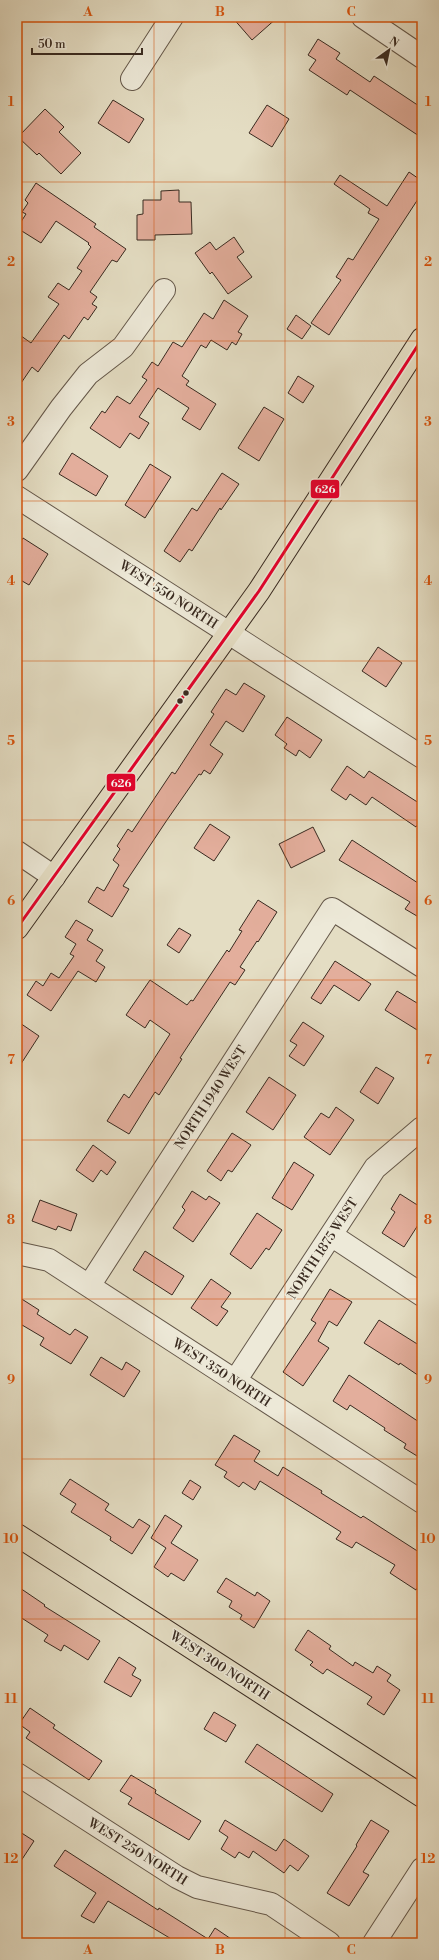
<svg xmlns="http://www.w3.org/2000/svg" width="439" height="1960" viewBox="0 0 439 1960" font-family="'Libre Bodoni',serif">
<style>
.building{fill:#e3ae9c;stroke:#392a20}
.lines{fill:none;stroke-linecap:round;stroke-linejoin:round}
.minor-casing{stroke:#645749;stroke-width:24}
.major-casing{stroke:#392a20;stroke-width:24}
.minor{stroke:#ede9d8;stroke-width:22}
.major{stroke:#e4ddc3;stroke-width:22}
.bus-1-casing{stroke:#ede9d8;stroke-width:6}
.bus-1{stroke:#e4002b;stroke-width:3}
.grid{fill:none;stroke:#d6540e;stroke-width:1;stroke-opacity:0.55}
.bus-dot{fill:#392a20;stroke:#ede9d8;stroke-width:1.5}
.labels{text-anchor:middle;stroke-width:3;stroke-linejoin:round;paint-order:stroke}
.street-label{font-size:13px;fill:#392a20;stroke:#ede9d8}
.line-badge{stroke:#ede9d8;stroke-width:1.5}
.badge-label{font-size:11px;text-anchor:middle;font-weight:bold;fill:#fff}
.neatline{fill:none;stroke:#d6540e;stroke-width:1.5}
.grid-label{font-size:13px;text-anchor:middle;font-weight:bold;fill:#d6540e}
</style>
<rect width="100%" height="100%" fill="#e4ddc3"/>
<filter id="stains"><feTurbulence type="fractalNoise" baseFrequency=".005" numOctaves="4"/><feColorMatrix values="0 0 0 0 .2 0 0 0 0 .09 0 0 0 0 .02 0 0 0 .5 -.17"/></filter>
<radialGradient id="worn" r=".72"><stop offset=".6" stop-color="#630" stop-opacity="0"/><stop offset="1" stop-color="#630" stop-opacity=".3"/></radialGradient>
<path class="building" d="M232 17H278L252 40Z
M318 39 340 53 336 59 370 82 374 76 422 108V138L350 90 347 95 309 70 316 60 308 55Z
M113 100 144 119 129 143 98 123Z
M267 105 289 119 272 147 249 133Z
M45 109 64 127 59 132 81 153 61 174 39 153 37 155 18 137Z
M409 172 422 181V193L329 335 311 323 341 280 336 277 348 258 353 260 379 219 368 213 370 209 334 184 340 175 387 206Z
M36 183 96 224 94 227 126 249 117 262 112 260 90 292 97 297 92 304 97 307 88 320 84 317 69 339 64 335 38 372 32 367 17 389V333L31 343 36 336 59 304 48 297 58 283 69 290 82 271 77 268 91 247 88 244 89 243 56 221 41 243 17 228 26 214 22 212 28 203 25 200Z
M179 190V202H191L192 234 155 235V240H137V215L143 214V200H161V191Z
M234 237 244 252 237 257 252 277 228 294 212 272 210 274 195 253 210 242 216 250Z
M224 300 248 316 238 332 242 334 236 345 232 342 227 350 211 340 206 348 201 345 182 376 189 381 186 385 216 404 200 430 182 419 189 408 158 388 139 417 149 423 139 439 130 433 120 448 90 428 102 411 105 413 117 396 130 404 147 380 142 377 152 362 158 366 173 342 182 347 204 313 213 319Z
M296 315 311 326 302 339 287 329Z
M298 376 314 386 303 403 288 393Z
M264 407 284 419 259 461 238 448Z
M72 453 108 476 96 496 59 474Z
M150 464 171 477 145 518 125 505Z
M222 473 239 484 221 510 220 508 192 551 189 549 180 562 164 551 192 508 197 511Z
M23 538 48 554 29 585 17 578V548Z
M378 647 402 663 386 687 362 671Z
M244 683 265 696 243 732 226 721 210 745 223 754 210 774 204 770 201 775 199 774 167 820 123 886 129 889 112 917 88 902 97 887 104 891 119 865 113 860 120 849 117 846 128 829 132 832 172 772 175 774 214 714 211 712 226 689 236 695Z
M287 717 322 740 310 758 299 750 296 756 284 748 287 744 275 735Z
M347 766 364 778 369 771 422 805V818L416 827 372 797 366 805 350 794 346 800 331 790Z
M210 824 230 837 214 861 194 848Z
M313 827 325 851 291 868 279 844Z
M352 840 421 885 422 883V919L405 909 410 902 339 860Z
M258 900 277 912 258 942 257 941 240 967 245 970 235 985 230 982 180 1058 182 1059 159 1095 155 1092 129 1134 107 1121 124 1094 129 1098 170 1034 150 1020 145 1028 126 1015 150 980 187 1005 191 1000 193 1001 227 950 229 952 242 931 239 930Z
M76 920 93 930 87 940 103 950 96 961 105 967 96 982 78 971 51 1011 27 995 36 981 43 986 51 973 59 978 74 956 70 954 76 944 65 937Z
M179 928 191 935 179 953 167 945Z
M335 961 371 984 359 1001 334 985 321 1004 311 998Z
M397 991 422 1006V1033L385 1010Z
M17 1021 39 1036 17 1070Z
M303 1022 324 1036 304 1066 289 1056 297 1045 290 1041Z
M376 1067 394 1078 378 1104 360 1092Z
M269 1077 296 1095 273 1130 246 1112Z
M336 1107 354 1120 330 1155 304 1137 321 1113 329 1118Z
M232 1133 251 1145 232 1172 228 1170 221 1181 207 1171Z
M93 1145 116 1162 107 1175 101 1170 93 1182 76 1170Z
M294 1162 314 1175 292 1210 272 1198Z
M192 1191 206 1200 209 1196 220 1203 193 1242 173 1228 185 1210 182 1207Z
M400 1194 422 1208V1228L418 1225 404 1247 382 1233 395 1212 391 1209Z
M40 1200 77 1214 71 1231 58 1226 56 1230 32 1221Z
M257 1213 282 1230 269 1250 266 1248 251 1269 230 1254Z
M145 1251 184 1276 172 1295 133 1270Z
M211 1279 231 1293 221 1307 228 1311 217 1326 191 1308Z
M330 1289 352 1302 337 1326 329 1321 318 1341 329 1348 303 1386 283 1372 316 1323 311 1320Z
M17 1296 39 1310 37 1314 70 1335 75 1329 88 1337 71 1364 40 1345 44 1338 17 1322Z
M379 1320 422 1347V1378L400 1363 399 1365 364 1343Z
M101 1357 122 1370 126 1362 140 1371 124 1397 90 1375Z
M349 1375 422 1424V1459L404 1448 406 1444 384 1430 385 1428 350 1405 347 1410 333 1401Z
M234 1435 260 1451 254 1461 278 1476 283 1467 322 1491 321 1493 361 1518 363 1516 422 1554V1581L416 1590 390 1573 395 1565 356 1542 352 1548 336 1539 341 1532 260 1481 255 1490 243 1482 239 1487 224 1477 227 1472 215 1465Z
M70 1479 109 1504 105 1510 133 1528 139 1519 150 1526 132 1554 110 1540 111 1537 71 1512 76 1504 60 1494Z
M190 1480 201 1487 193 1500 182 1493Z
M165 1515 182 1526 171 1543 198 1560 184 1581 171 1573 168 1577 154 1567 166 1548 151 1538Z
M226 1578 255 1596 257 1592 270 1601 254 1628 240 1619 242 1615 229 1607 232 1601 217 1592Z
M17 1586 45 1605 44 1606 100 1641 88 1660 64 1645 61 1651 44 1641 48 1635 17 1615Z
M308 1630 331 1646 329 1649 353 1666 355 1662 373 1673 377 1666 391 1675 387 1681 400 1690 384 1715 367 1704 372 1697 327 1669 323 1674 310 1665 313 1662 295 1650Z
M119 1657 136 1668 132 1675 141 1680 131 1697 104 1682Z
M30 1708 55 1725 53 1728 102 1761 89 1780 26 1738 30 1732 19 1724Z
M214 1712 236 1725 226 1742 204 1729Z
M257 1744 333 1794 322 1812 245 1762Z
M131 1775 156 1790 155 1793 201 1821 189 1840 128 1804 132 1798 120 1791Z
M225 1820 276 1851 284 1839 309 1856 298 1871 290 1865 284 1873 253 1851 249 1858 239 1852 235 1858 221 1849 228 1837 219 1831Z
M371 1820 389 1831 363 1872 369 1875 349 1906 327 1893 357 1846 356 1845Z
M17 1830 34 1841 17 1867Z
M65 1850 158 1910 159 1908 208 1939 215 1928 237 1943H178L108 1901 94 1923 81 1916 96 1893 54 1866Z"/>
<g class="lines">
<g class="minor-casing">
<path id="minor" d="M363 17 422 57
M132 79 172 17
M17 470 61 408 88 374 123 347 164 290
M17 497 422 757
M17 852 54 877
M331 1235 422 1295
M17 1253 49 1260 422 1502
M89 1286 332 909 422 966
M235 1381 375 1168 422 1128
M17 1774 177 1877 197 1887 271 1904 329 1943
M374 1943 422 1869"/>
</g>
<g class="major-casing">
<path id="major" d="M17 928 259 591 422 339
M17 1535 422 1796"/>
</g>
<use href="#minor" class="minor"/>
<use href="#major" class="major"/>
<g class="bus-1-casing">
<path id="bus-1" d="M17 928 259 591 422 339"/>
</g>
<use href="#bus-1" class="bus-1"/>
</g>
<path class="grid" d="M154 17V1943M285 17V1943M17 182H422M17 341H422M17 501H422M17 661H422M17 820H422M17 980H422M17 1140H422M17 1299H422M17 1459H422M17 1619H422M17 1778H422"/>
<g class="bus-dot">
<circle cx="186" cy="693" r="3.5"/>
<circle cx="180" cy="701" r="3.5"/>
</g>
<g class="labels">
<g class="street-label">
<text transform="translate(169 594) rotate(33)" y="5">WEST 550 NORTH</text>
<text transform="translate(210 1097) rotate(-57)" y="5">NORTH 1940 WEST</text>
<text transform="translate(322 1248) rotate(-57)" y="5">NORTH 1875 WEST</text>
<text transform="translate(222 1372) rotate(33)" y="5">WEST 350 NORTH</text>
<text transform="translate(220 1665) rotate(33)" y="5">WEST 300 NORTH</text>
<text transform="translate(138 1851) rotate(32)" y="5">WEST 250 NORTH</text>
</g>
</g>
<g class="line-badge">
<rect x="310" y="479" width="30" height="20" rx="4" fill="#e4002b"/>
<rect x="106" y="773" width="30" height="19" rx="4" fill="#e4002b"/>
</g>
<g class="badge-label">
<text x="325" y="493">626</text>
<text x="121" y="787">626</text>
</g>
<rect width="439" height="1960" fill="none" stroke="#e4ddc3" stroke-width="44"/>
<g transform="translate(389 50) rotate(33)" stroke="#ede9d8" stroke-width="3" paint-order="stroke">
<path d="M0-3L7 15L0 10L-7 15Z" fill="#392a20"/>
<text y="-6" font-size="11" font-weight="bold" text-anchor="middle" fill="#392a20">N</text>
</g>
<path d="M32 48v6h110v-6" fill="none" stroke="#392a20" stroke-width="2"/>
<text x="38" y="48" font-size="12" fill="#392a20" stroke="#ede9d8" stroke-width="3" paint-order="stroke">50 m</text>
<rect x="22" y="22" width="395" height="1916" class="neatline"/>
<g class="grid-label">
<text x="88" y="16">A</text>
<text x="220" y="16">B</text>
<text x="351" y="16">C</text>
<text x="11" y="106">1</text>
<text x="428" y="106">1</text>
<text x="11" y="266">2</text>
<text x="428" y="266">2</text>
<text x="11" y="426">3</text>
<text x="428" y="426">3</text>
<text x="11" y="585">4</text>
<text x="428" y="585">4</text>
<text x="11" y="745">5</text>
<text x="428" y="745">5</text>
<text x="11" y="905">6</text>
<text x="428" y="905">6</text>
<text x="11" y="1064">7</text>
<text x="428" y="1064">7</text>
<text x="11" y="1224">8</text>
<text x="428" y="1224">8</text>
<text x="11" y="1384">9</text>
<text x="428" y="1384">9</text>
<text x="11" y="1543">10</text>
<text x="428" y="1543">10</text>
<text x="11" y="1703">11</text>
<text x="428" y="1703">11</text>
<text x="11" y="1863">12</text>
<text x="428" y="1863">12</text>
<text x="88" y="1954">A</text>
<text x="220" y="1954">B</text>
<text x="351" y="1954">C</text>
</g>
<rect width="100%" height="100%" filter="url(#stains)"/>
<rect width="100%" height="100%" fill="url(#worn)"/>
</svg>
